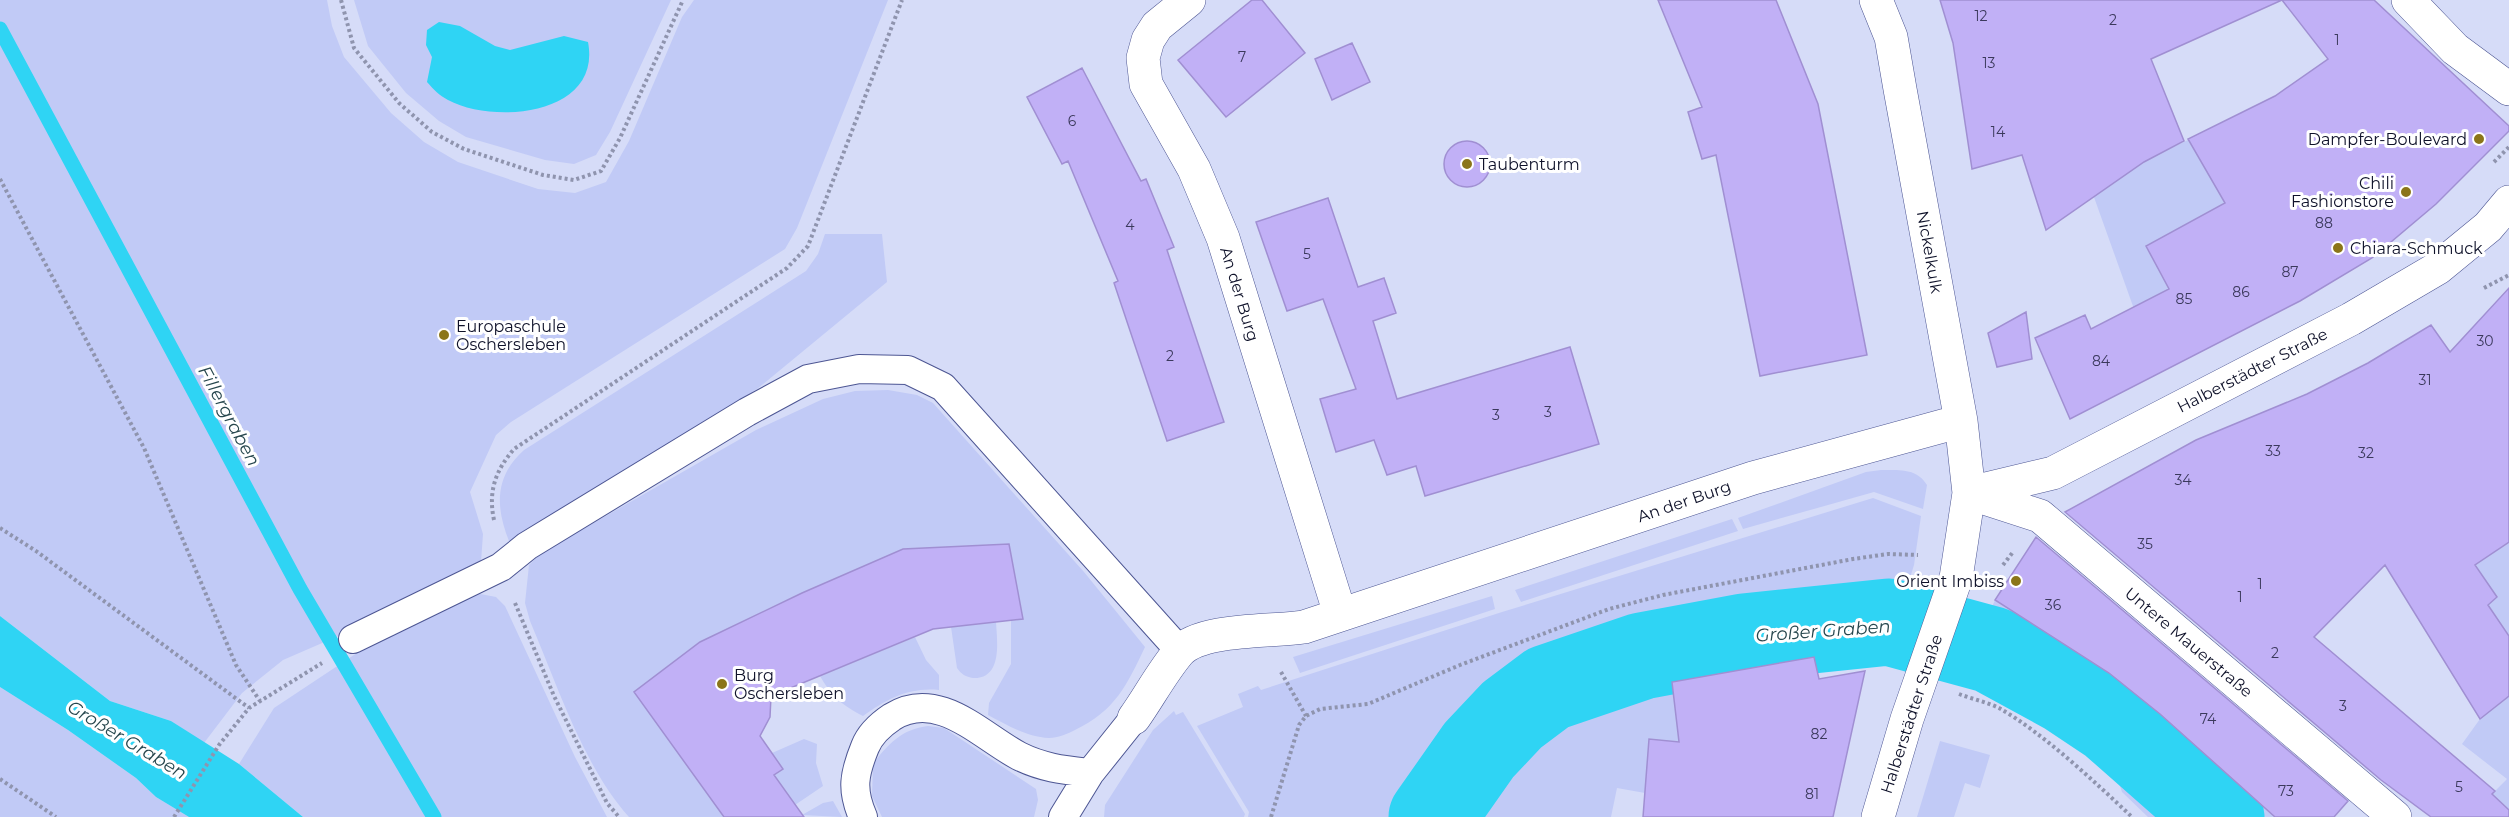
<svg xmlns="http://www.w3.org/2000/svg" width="2509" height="817" viewBox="0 0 2509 817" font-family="Montserrat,sans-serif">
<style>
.green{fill:#c1caf6}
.water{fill:#2fd4f4}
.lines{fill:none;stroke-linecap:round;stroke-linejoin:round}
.stream{stroke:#2fd4f4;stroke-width:15}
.river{stroke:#2fd4f4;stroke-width:87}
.building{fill:#c1b0f6;stroke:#a08fd2;stroke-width:1.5}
.lane-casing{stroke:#4d5693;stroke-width:30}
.street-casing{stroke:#4d5693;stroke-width:34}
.path{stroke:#8f94ae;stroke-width:4;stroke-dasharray:3 3;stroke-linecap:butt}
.lane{stroke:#fff;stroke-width:28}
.street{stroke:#fff;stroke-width:33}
.poi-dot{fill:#8b7519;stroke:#fff;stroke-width:2}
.labels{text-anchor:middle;stroke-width:6;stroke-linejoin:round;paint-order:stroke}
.number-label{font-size:14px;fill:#3b395c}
.poi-label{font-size:16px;fill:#0e1129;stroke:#fff;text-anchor:start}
.street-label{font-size:16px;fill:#0e1129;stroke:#fff}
.water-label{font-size:18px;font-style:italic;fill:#27474e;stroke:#fff}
</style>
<rect width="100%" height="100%" fill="#d6dcf8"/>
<path class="green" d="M0 0H327L332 26 344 57 391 113 424 142 458 162 538 189 575 193 606 182 629 141 682 17 694 0H888L797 228 785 249 511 422 496 435 470 492 483 534 481 562 410 595 343 634 283 660 242 693 204 743 171 721 110 701 0 616Z
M354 0H671L610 132 596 155 574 164 545 160 466 137 439 121 406 93 368 46Z
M2188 140 2242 232 2191 222 2179 228 2169 289 2134 309 2090 186Z
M825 234H882L887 282 757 389 509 541C495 506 495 476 524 450L806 271 818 254Z
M888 390 917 395 933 403 1084 572 1145 647C1127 685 1115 711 1075 730 1067 734 1058 738 1049 738 1027 737 1007 725 988 715L989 703 1011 664V620L907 548 802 593 700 642 634 692 724 817H629C583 766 557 684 530 621L525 603 529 565 541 553 756 430 823 399 855 391Z
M1881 470C1899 470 1917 468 1927 485L1923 509 1874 492 1743 529 1738 518 1866 472Z
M1873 498 1921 516 1914 565 1886 656 1814 657 1672 682 1679 742 1649 740 1645 793 1617 788 1611 817H1248L1249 812 1197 726 1243 707 1238 694 1258 686 1261 690 1502 612Z
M1732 519 1738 531 1521 602 1515 590Z
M2509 542V636L2488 605 2497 597 2475 565Z
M475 593 496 597 505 606 575 757 607 817H303L239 764 274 708 369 645Z
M1492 596 1495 609 1300 673 1293 657Z
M1995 600 2109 673 2276 817H2239C2162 738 2080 678 1986 621Z
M996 622C997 641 1003 679 973 678 966 677 961 674 957 668L951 627Z
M915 637 926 660 939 675V690C909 687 887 699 863 716 842 705 832 697 820 676Z
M1975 660 2036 687 2086 719 2201 817H2148L2122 792 2115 771 2043 720 1969 678Z
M0 687 68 730 136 778 156 797 189 817H0Z
M2509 696V810L2492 794 2507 779 2462 744 2480 719Z
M1174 711 1176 715 1183 712 1245 814 1244 817H1104L1105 805 1153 730Z
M928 726 944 728 1036 789 1038 800 1034 817H882L872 796 873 764C888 744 902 729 928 726Z
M804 739 817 744 816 763 823 786 795 805 774 775 783 769 772 753Z
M1940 741 1990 755 1980 788 1965 783 1954 817H1917Z
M833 801 842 817 802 815 823 803Z"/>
<path class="water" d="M439 22 460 26 495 46 510 50 564 36 588 42C602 115 495 125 448 100 440 96 433 89 427 82L432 57 426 45 427 30Z
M0 616 110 701 171 721 239 764 303 817H189L156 797 136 778 68 730 0 687Z
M1986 621C2080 678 2162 738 2239 817H2201L2086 719 2036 687 1975 660Z"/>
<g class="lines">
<path class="stream" d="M0 29 300 589 434 817"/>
<path class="river" d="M1432 817 1479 750 1512 715 1548 688 1642 656 1744 637 1889 622 1992 650 2067 691 2112 721 2221 817"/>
</g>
<path class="building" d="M1252 0H1262L1305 53 1226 117 1178 60Z
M1658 0H1776L1818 104 1867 355 1760 376 1716 155 1702 159 1688 112 1702 107Z
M1940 0H2374L2509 126V131L2436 204 2372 258 2300 301 2070 419 2035 338 2085 315 2091 329 2169 289 2146 246 2225 203 2188 139 2275 96 2328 59 2282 0 2151 59 2184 141 2144 162 2046 230 2022 155 1972 169 1953 43Z
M1352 43 1370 82 1332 100 1315 59Z
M1082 68 1141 181 1146 179 1174 247 1167 250 1224 422 1167 441 1114 283 1118 281 1068 161 1062 164 1027 97Z
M1444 164a23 23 0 1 1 46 0a23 23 0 1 1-46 0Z
M1328 198 1358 287 1384 278 1396 313 1373 321 1397 399 1570 347 1599 444 1425 496 1416 466 1387 475 1374 440 1336 452 1320 399 1356 389 1323 299 1287 311 1256 222Z
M2509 288V542L2475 565 2497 597 2488 605 2509 636V696L2480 719 2385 565 2314 637 2495 791 2492 794 2509 810V817H2431L2381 780 2065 512 2196 440 2307 394 2368 363 2431 325 2450 352Z
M2026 312 2032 359 1997 367 1988 333Z
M2036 537 2348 801 2334 817H2275L2160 714 2109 673 1995 600Z
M1009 544 1023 619 933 629 771 696 770 717 760 736 783 769 774 775 804 817H724L634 692 700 642 802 593 903 549Z
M1814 657 1819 679 1865 671 1833 817H1643L1649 739 1679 742 1672 682Z"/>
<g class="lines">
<g class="lane-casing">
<path id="lane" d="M353 639 501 567 527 546 747 412 808 379 859 369 908 370 943 387 1180 651
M863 817C851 790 854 774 865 747 870 734 880 725 892 717 938 688 981 736 1019 756 1043 768 1064 770 1090 773
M1063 817 1090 773 1134 718"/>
</g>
<g class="street-casing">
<path id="street" d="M1189 0 1157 26 1148 40 1143 58 1146 84 1194 169 1223 238 1340 614
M1876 0 1891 37 1900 89 1961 421 1969 493 1956 578 1907 719 1878 817
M2408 0 2455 49 2509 89
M1969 493 2053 473 2351 319 2438 268 2488 227 2509 202
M1969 493 2040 516 2395 817
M1134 718C1149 697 1162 672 1179 652 1201 628 1271 632 1304 627L1753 478 1961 421"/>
</g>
<path class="path" d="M341 0 354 48 399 103 432 132 464 149 543 175 574 180 601 171 620 138 683 0
M2494 162 2509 147
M0 179 144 448 236 665 260 701
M2484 288 2509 275
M494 520C488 492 495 471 514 449L787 268 808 246 902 0
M0 528 36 551 249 708
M2003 565 2013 552
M515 603 554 696 607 803 619 817
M1281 672 1306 716
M1959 694C1972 699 1987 702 1999 708 2043 733 2095 782 2132 817
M0 779 56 817
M174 817 219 745 249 708 322 663
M1271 817 1299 725 1306 716 1320 709 1368 704 1460 665 1609 609 1663 595 1853 559 1888 554 1918 555"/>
<use href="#lane" class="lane"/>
<use href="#street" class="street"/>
</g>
<g class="poi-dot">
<circle cx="2479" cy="139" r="6"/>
<circle cx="1467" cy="164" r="6"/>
<circle cx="2406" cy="192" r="6"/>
<circle cx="2338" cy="248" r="6"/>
<circle cx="444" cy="335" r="6"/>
<circle cx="2016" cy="581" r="6"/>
<circle cx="722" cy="684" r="6"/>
</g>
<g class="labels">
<g class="number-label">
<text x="1981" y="21">12</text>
<text x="2113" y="25">2</text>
<text x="2337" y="45">1</text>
<text x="1242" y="62">7</text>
<text x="1989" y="68">13</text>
<text x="1072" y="126">6</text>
<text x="1998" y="137">14</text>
<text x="2324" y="228">88</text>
<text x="1130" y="230">4</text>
<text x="1307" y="259">5</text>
<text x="2290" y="277">87</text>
<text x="2241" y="297">86</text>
<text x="2184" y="304">85</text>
<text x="2485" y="346">30</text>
<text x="1170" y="361">2</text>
<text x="2101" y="366">84</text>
<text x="2425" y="385">31</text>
<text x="1548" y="417">3</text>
<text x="1496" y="420">3</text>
<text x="2273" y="456">33</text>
<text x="2366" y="458">32</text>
<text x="2183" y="485">34</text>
<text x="2145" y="549">35</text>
<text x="2260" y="589">1</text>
<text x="2240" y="602">1</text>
<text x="2053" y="610">36</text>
<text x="2275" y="658">2</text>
<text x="2343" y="711">3</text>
<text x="2208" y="724">74</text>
<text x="1819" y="739">82</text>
<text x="2459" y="792">5</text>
<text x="2286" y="796">73</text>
<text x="1812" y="799">81</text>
</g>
<g class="poi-label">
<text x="2467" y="145" text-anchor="end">Dampfer-Boulevard</text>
<text x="1479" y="170">Taubenturm</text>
<text x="2394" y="189" text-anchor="end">Chili<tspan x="2394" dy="18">Fashionstore</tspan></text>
<text x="2350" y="254">Chiara-Schmuck</text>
<text x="456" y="332">Europaschule<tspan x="456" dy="18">Oschersleben</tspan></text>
<text x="2004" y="587" text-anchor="end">Orient Imbiss</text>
<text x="734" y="681">Burg<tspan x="734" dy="18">Oschersleben</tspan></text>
</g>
<g class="street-label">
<text transform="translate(1930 252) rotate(80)" y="6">Nickelkulk</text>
<text transform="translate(1240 294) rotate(73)" y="6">An der Burg</text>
<text transform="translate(2252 370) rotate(-27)" y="6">Halberstädter Straße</text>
<text transform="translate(1684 501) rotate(-19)" y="6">An der Burg</text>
<text transform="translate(2189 642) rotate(40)" y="6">Untere Mauerstraße</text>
<text transform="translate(1911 714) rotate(-72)" y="6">Halberstädter Straße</text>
</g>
<g class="water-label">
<text transform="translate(229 416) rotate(62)" y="6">Fillergraben</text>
<text transform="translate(1823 631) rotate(-4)" y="6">Großer Graben</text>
<text transform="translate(127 740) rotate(31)" y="6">Großer Graben</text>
</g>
</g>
</svg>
